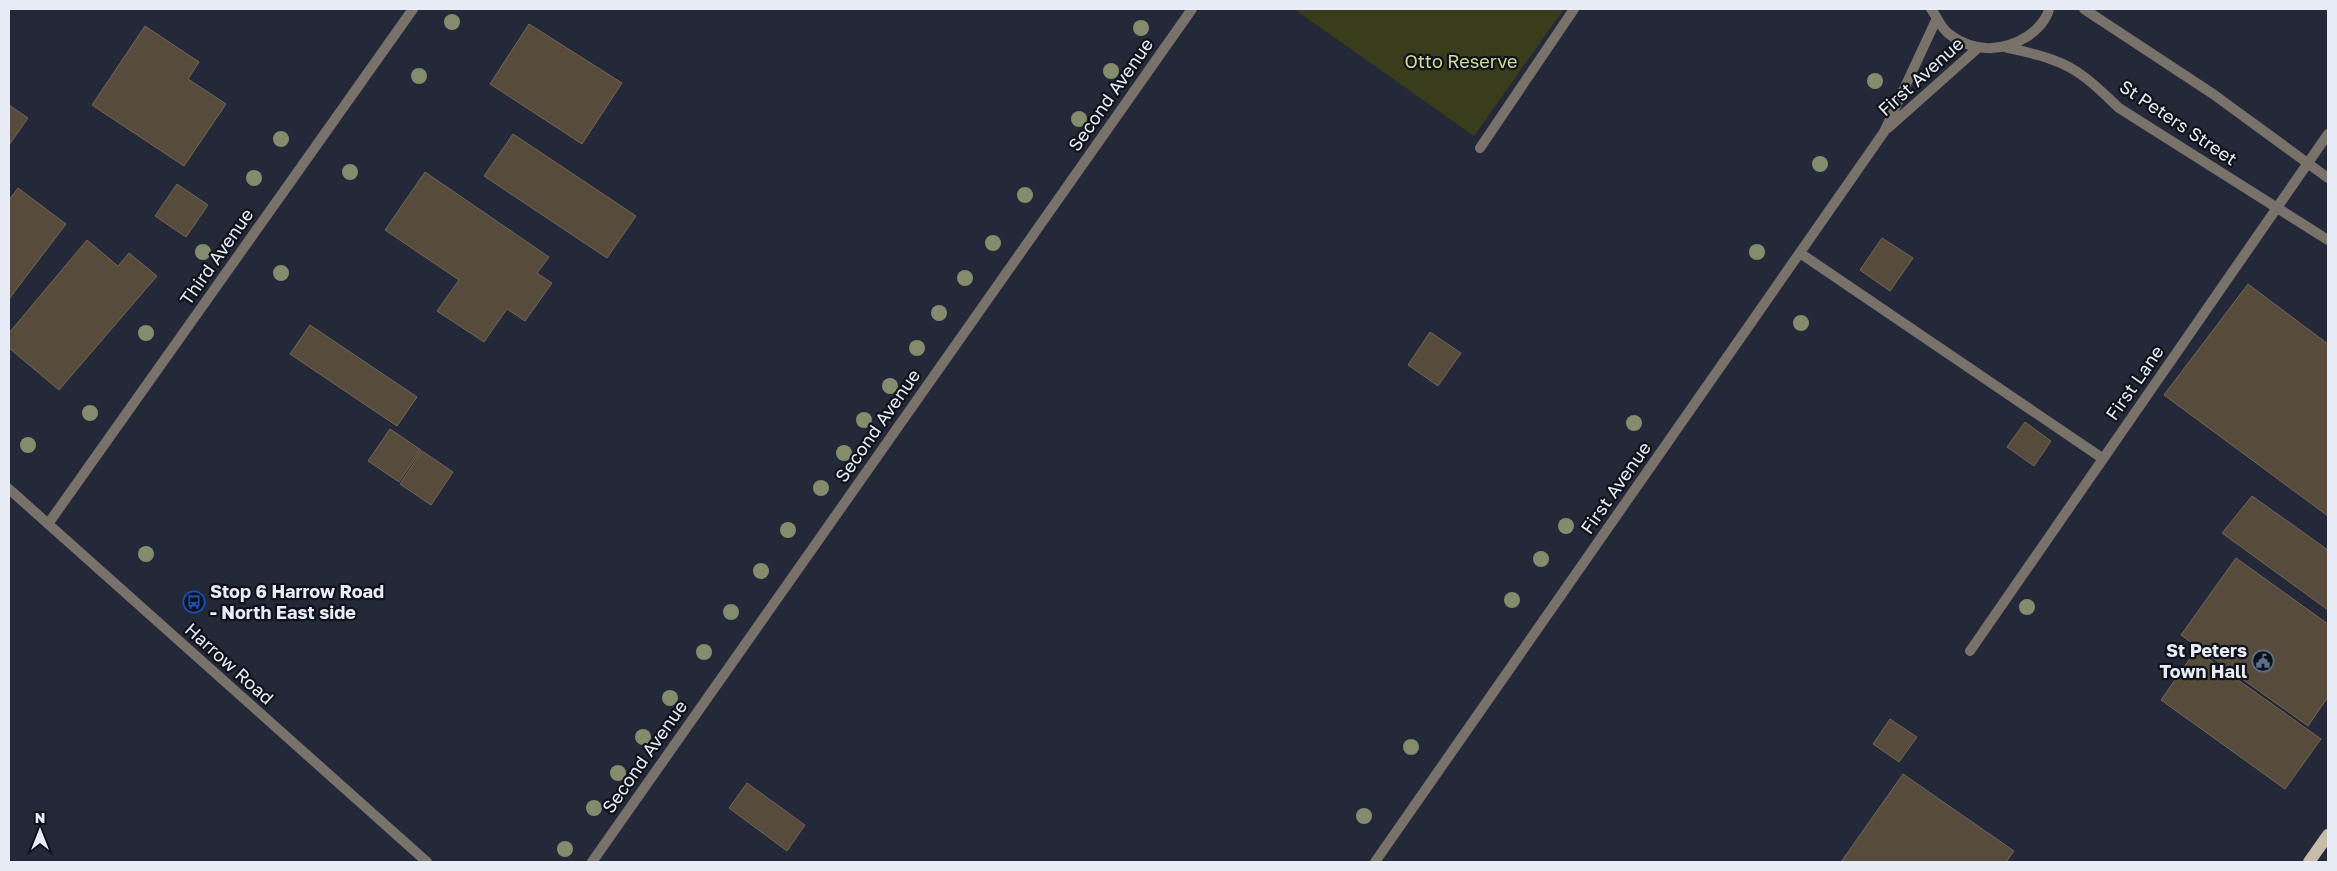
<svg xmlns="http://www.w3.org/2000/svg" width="2337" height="871" viewBox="0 0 2337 871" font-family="'Golos Text',sans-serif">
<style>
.green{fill:#393d1c}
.building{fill:#574b3b;stroke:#736656}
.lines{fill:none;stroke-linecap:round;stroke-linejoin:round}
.service{stroke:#78726b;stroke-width:10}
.minor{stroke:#78726b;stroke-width:10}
.tertiary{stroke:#78726b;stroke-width:10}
.primary{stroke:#c7bbac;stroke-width:12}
.tree{fill:#848c6d}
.labels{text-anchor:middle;stroke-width:4.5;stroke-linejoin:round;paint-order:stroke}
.park-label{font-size:18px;fill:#d3dd99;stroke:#0f1219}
.street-label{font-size:18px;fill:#e8ecf6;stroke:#0f1219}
.poi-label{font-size:18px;font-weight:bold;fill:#e8ecf6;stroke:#0f1219;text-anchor:start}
</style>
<rect width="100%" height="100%" fill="#232938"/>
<path class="green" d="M1294 9H1564L1474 136Z"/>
<path class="building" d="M529 24 622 83 582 144 490 84Z
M145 26 199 62 188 79 226 104 184 166 92 105Z
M9 105 28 118 9 145Z
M513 134 636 216 607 258 484 176Z
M425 172 549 257 537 273 552 283 525 321 507 309 484 342 437 311 459 280 385 230Z
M177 184 208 205 186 237 155 216Z
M18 188 66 224 9 299V200Z
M1882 238 1913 258 1890 291 1860 270Z
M87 240 118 266 129 253 157 276 59 390 9 348V333Z
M2248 284 2328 344V516L2164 395Z
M310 325 417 397 397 426 290 354Z
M1430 332 1461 353 1438 386 1408 365Z
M2025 422 2051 441 2034 466 2007 447Z
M390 429 421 450 399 482 368 461Z
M422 451 453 472 431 505 400 484Z
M2252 496 2328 550V610L2222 533Z
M2236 558 2328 624V697L2308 726 2181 635Z
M2196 650 2321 739 2285 789 2161 700Z
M1890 719 1917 737 1899 762 1873 744Z
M1903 774 2014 851 2006 862H1841Z
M747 783 805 825 787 851 729 808Z"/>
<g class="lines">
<path class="service" d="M1480 148 1574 9
M1800 253 2102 458
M1970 651 2328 134"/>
<path class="minor" d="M1931 9C1937 17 1941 28 1949 34 1974 53 2003 52 2028 36 2037 30 2047 19 2049 9
M2084 9 2213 94 2328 178
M2004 47C2020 51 2038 54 2053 60 2080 69 2099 89 2119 108L2328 240
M1888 128 1979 47
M48 524 413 9
M592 862 1192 9
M1375 862 1884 132 1937 18"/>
<path class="tertiary" d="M9 489 427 862"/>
<path class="primary" d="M2309 862 2328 835"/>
</g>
<g class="tree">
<circle cx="452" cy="22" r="8"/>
<circle cx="1141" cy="28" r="8"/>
<circle cx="1111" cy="71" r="8"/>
<circle cx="419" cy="76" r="8"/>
<circle cx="1875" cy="81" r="8"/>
<circle cx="1079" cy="119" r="8"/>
<circle cx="281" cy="139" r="8"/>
<circle cx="1820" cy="164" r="8"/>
<circle cx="350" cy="172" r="8"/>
<circle cx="254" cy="178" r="8"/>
<circle cx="1025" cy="195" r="8"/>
<circle cx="993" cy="243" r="8"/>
<circle cx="203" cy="252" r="8"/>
<circle cx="1757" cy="252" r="8"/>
<circle cx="281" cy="273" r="8"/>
<circle cx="965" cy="278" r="8"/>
<circle cx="939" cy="313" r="8"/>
<circle cx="1801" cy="323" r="8"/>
<circle cx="146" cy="333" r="8"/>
<circle cx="917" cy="348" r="8"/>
<circle cx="890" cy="386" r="8"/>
<circle cx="90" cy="413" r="8"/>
<circle cx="864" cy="420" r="8"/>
<circle cx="1634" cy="423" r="8"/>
<circle cx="28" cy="445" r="8"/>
<circle cx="844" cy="453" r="8"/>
<circle cx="821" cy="488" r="8"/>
<circle cx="1566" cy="526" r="8"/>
<circle cx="788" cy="530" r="8"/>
<circle cx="146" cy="554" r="8"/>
<circle cx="1541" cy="559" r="8"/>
<circle cx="761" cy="571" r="8"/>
<circle cx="1512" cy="600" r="8"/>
<circle cx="2027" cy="607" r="8"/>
<circle cx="731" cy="612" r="8"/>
<circle cx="704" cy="652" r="8"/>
<circle cx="670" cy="698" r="8"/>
<circle cx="643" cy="737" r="8"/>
<circle cx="1411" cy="747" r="8"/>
<circle cx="618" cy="773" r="8"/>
<circle cx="594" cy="808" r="8"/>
<circle cx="1364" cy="816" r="8"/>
<circle cx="565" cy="849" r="8"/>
</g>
<defs>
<g id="bus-ring" transform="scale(1.125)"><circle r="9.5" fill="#0f1219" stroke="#1a4fb4" stroke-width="1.5"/><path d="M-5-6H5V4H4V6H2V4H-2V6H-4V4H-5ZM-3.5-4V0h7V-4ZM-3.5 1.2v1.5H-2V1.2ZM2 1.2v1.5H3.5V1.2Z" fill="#1a4fb4"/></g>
<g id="civic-ring" transform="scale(1.125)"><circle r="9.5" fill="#0f1219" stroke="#5c6f8a" stroke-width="1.5"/><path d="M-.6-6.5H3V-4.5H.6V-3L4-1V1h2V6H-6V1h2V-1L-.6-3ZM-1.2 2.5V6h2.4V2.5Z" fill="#5c6f8a"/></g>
</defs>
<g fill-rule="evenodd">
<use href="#bus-ring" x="194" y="602"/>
<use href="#civic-ring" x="2263" y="661"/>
</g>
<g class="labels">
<g class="park-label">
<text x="1461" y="68">Otto Reserve</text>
</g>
<g class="street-label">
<text transform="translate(1921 77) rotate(-42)" y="6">First Avenue</text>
<text transform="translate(1111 95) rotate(-55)" y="6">Second Avenue</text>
<text transform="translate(2178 123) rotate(34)" y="6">St Peters Street</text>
<text transform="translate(217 257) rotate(-55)" y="6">Third Avenue</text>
<text transform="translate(2135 383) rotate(-55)" y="6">First Lane</text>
<text transform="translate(878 426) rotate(-55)" y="6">Second Avenue</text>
<text transform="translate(1616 488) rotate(-55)" y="6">First Avenue</text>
<text transform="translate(229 664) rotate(42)" y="6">Harrow Road</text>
<text transform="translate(645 757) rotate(-55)" y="6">Second Avenue</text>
</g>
<g class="poi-label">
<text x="210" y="598">Stop 6 Harrow Road<tspan x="210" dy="21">- North East side</tspan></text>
<text x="2247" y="657" text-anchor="end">St Peters<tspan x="2247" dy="21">Town Hall</tspan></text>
</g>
</g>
<rect width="2337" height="871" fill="none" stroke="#e8ecf6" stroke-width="20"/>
<g transform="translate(40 831)" stroke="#0f1219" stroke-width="4" paint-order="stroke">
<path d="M0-4L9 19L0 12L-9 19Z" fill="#e8ecf6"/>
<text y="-8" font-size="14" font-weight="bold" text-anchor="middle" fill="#e8ecf6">N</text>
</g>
</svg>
